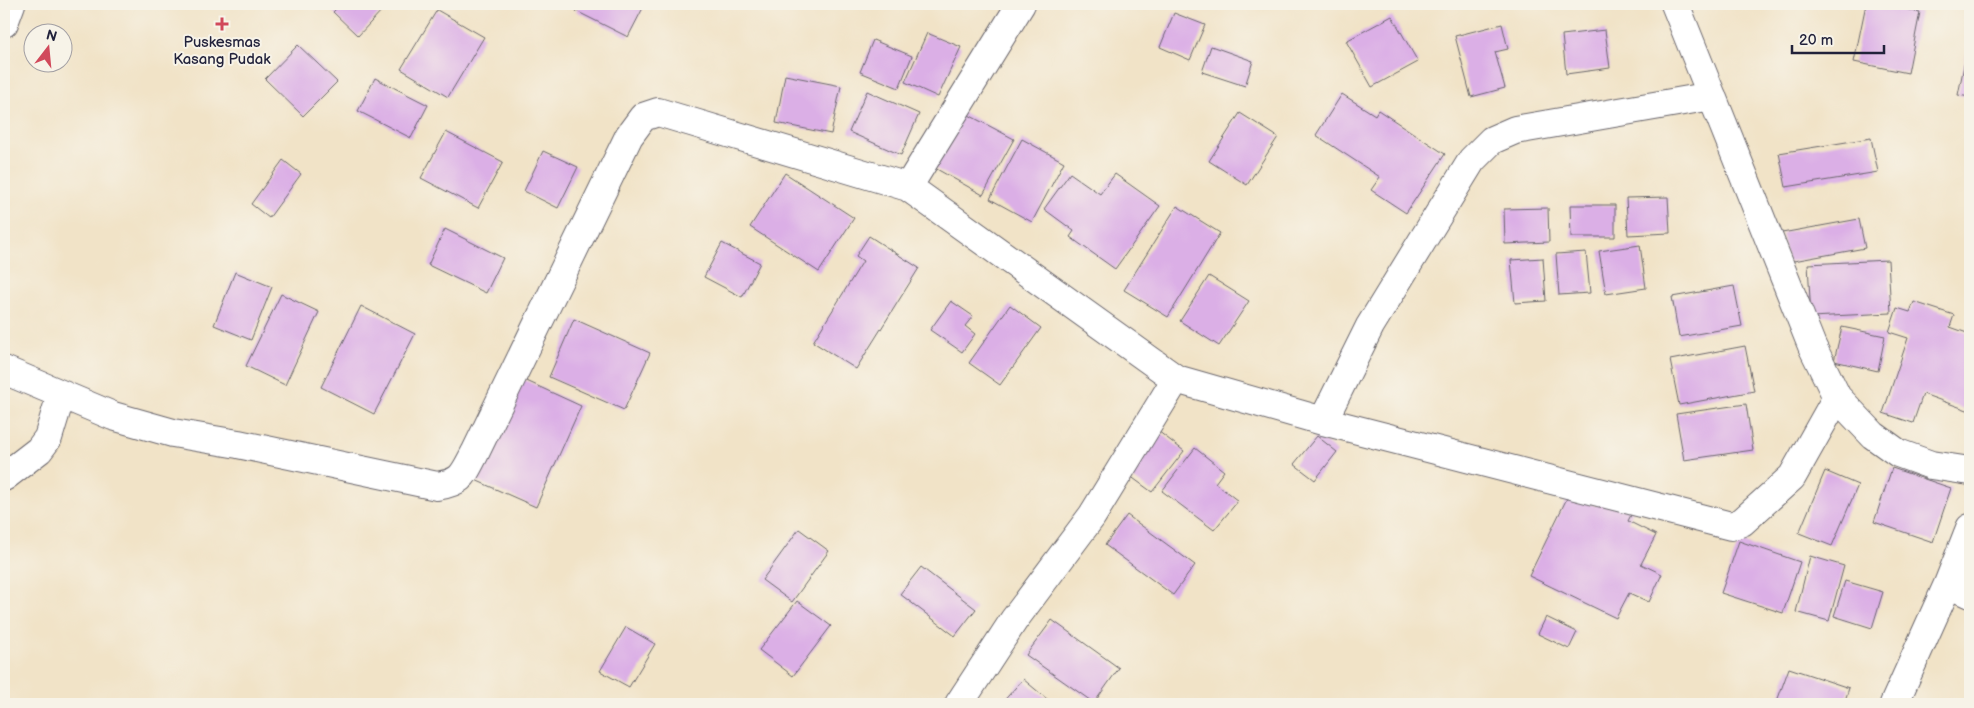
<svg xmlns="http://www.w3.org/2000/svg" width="1974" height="708" viewBox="0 0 1974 708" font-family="'Balsamiq Sans',sans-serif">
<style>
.building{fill:#dbafe6}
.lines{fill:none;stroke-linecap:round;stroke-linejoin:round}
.street-casing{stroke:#6a666c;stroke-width:30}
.street{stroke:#fff;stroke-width:28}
.poi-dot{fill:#d1495b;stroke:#f7f3e8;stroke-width:2}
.labels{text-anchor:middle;stroke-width:4;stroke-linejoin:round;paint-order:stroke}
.poi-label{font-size:15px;fill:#22223b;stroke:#f7f3e8}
</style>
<rect width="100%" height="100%" fill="#f7f3e8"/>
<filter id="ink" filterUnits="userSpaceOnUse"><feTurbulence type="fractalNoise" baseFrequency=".02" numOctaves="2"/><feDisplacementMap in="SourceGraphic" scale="10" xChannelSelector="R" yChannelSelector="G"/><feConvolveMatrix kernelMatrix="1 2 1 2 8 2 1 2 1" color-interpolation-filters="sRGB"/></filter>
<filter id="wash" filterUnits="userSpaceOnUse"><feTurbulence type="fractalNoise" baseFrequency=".0096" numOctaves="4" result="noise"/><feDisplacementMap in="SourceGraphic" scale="20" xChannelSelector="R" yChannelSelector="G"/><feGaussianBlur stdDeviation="1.12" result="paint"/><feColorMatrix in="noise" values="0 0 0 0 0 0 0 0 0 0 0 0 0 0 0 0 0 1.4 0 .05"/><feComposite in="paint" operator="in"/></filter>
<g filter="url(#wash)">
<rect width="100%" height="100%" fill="#f1e3c7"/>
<g id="blocks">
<path class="building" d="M341 4H378L383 9 358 36 333 12Z
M580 4H645L628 37 576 11Z
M1866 4H1879L1920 12 1908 73 1854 62Z
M437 10 484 37 448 97 401 69Z
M1174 13 1205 25 1190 60 1160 47Z
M1392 16 1418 62 1372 87 1346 41Z
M1502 24 1508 49 1495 52 1505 88 1471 97 1455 36Z
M1605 30 1610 68 1566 74 1562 35Z
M927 33 961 47 938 97 905 82Z
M873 40 912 56 899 88 860 72Z
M298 45 337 82 303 116 265 79Z
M1211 46 1253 61 1245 86 1202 72Z
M1968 46H1970V97L1958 95Z
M785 75 841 86 831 134 776 123Z
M375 78 428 105 411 138 358 111Z
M867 91 919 114 901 155 849 132Z
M1342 94 1375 115 1378 110 1445 154 1406 213 1371 190 1380 177 1316 135Z
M963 112 1014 139 983 195 933 167Z
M1240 113 1278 137 1247 185 1209 161Z
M446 132 503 162 478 208 421 178Z
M1871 138 1878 172 1786 187 1779 153Z
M1022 139 1064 162 1032 222 990 199Z
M543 151 578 167 558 208 524 191Z
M283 160 301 174 269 218 251 204Z
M785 173 854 218 819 272 750 227Z
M1070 173 1100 194 1115 174 1160 206 1115 269 1070 237 1074 231 1044 209Z
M1668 197 1670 233 1628 235 1626 198Z
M1570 205H1615V237H1571Z
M1177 206 1220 233 1168 317 1124 290Z
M1548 208 1549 242 1505 244 1504 209Z
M1859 219 1865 248 1788 262 1782 233Z
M445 229 503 258 486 293 428 265Z
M869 236 919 268 856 369 813 342 863 261 856 256Z
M722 243 760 263 742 297 704 277Z
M1640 245 1646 288 1606 294 1599 251Z
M1586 252 1590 293 1559 295 1556 254Z
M1543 258 1546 301 1515 303 1511 260Z
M1888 260 1891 313 1811 317 1808 264Z
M235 272 272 287 251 340 214 325Z
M1209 276 1249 301 1219 346 1180 321Z
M1734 286 1742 326 1679 337 1672 297Z
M281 294 319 312 285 385 246 366Z
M951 301 973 316 965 326 975 334 962 352 930 330Z
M1914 302 1954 315 1950 327 1970 334V411L1923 394 1913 423 1883 413 1908 338 1889 332 1897 308 1910 312Z
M1010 305 1041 328 1000 385 969 363Z
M361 306 415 334 374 414 321 387Z
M574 319 650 353 624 410 549 377Z
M1842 327 1885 336 1878 371 1834 361Z
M1745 346 1754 391 1679 405 1670 360Z
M518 377 581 406 536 507 473 479Z
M1746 404 1753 450 1684 460 1676 414Z
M1158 431 1184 451 1152 492 1126 473Z
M1317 436 1337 452 1315 480 1294 464Z
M1195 448 1224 471 1215 483 1238 501 1214 530 1162 491Z
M1892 468 1951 488 1933 542 1874 522Z
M1825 471 1858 485 1832 546 1799 533Z
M1569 494 1596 506 1601 495 1633 511 1628 521 1656 535 1641 564 1662 574 1649 602 1629 593 1616 618 1529 576Z
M1127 515 1195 565 1173 595 1105 545Z
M799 529 829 551 792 602 762 580Z
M1739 541 1800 562 1783 613 1721 593Z
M1810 556 1844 566 1829 621 1796 612Z
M921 567 976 609 955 636 900 594Z
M1845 581 1883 592 1872 628 1834 616Z
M797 601 831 626 793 676 759 650Z
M1546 617 1577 632 1569 649 1538 634Z
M1052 620 1119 668 1094 703 1026 655Z
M626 627 655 644 629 687 600 671Z
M1789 668 1849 688 1844 704H1776Z
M1023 679 1053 704H1001Z"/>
</g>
</g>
<g filter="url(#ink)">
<use href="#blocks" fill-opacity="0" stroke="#6a666c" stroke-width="1"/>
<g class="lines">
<g class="street-casing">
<path id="street" d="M1675 4 1812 346 1837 397 1873 435 1898 453 1931 465 1970 471
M4 23 11 4
M908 187 1021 4
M4 370 113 416 173 433 238 444 437 486C463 482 463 475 475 453L629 136 643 117 658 112 908 187 1176 379 1323 421 1731 526 1742 522 1792 477 1837 397
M1323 421 1370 326 1472 160 1492 140 1515 130 1712 96
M4 477 39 450 48 438 61 395
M1970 528 1948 584 1970 594
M959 704 1014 620 1092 516 1176 379
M1894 704 1948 584"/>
</g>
<use href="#street" class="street"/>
</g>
</g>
<path class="poi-dot" d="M219.5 16.5h5v5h5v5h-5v5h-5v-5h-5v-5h5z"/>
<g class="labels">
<g class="poi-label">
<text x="222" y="47">Puskesmas<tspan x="222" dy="17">Kasang Pudak</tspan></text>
</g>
</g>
<rect width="1974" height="708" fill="none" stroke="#f7f3e8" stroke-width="20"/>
<g transform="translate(48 48) rotate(16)"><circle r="24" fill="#f7f3e8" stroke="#a29fa3"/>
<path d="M0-4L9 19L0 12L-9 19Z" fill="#d1495b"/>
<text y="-8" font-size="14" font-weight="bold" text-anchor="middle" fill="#22223b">N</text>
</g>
<path d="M1792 45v8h92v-8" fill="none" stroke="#22223b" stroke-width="2.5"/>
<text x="1799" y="45" font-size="15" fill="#22223b" stroke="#f7f3e8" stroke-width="4" paint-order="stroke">20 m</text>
</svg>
